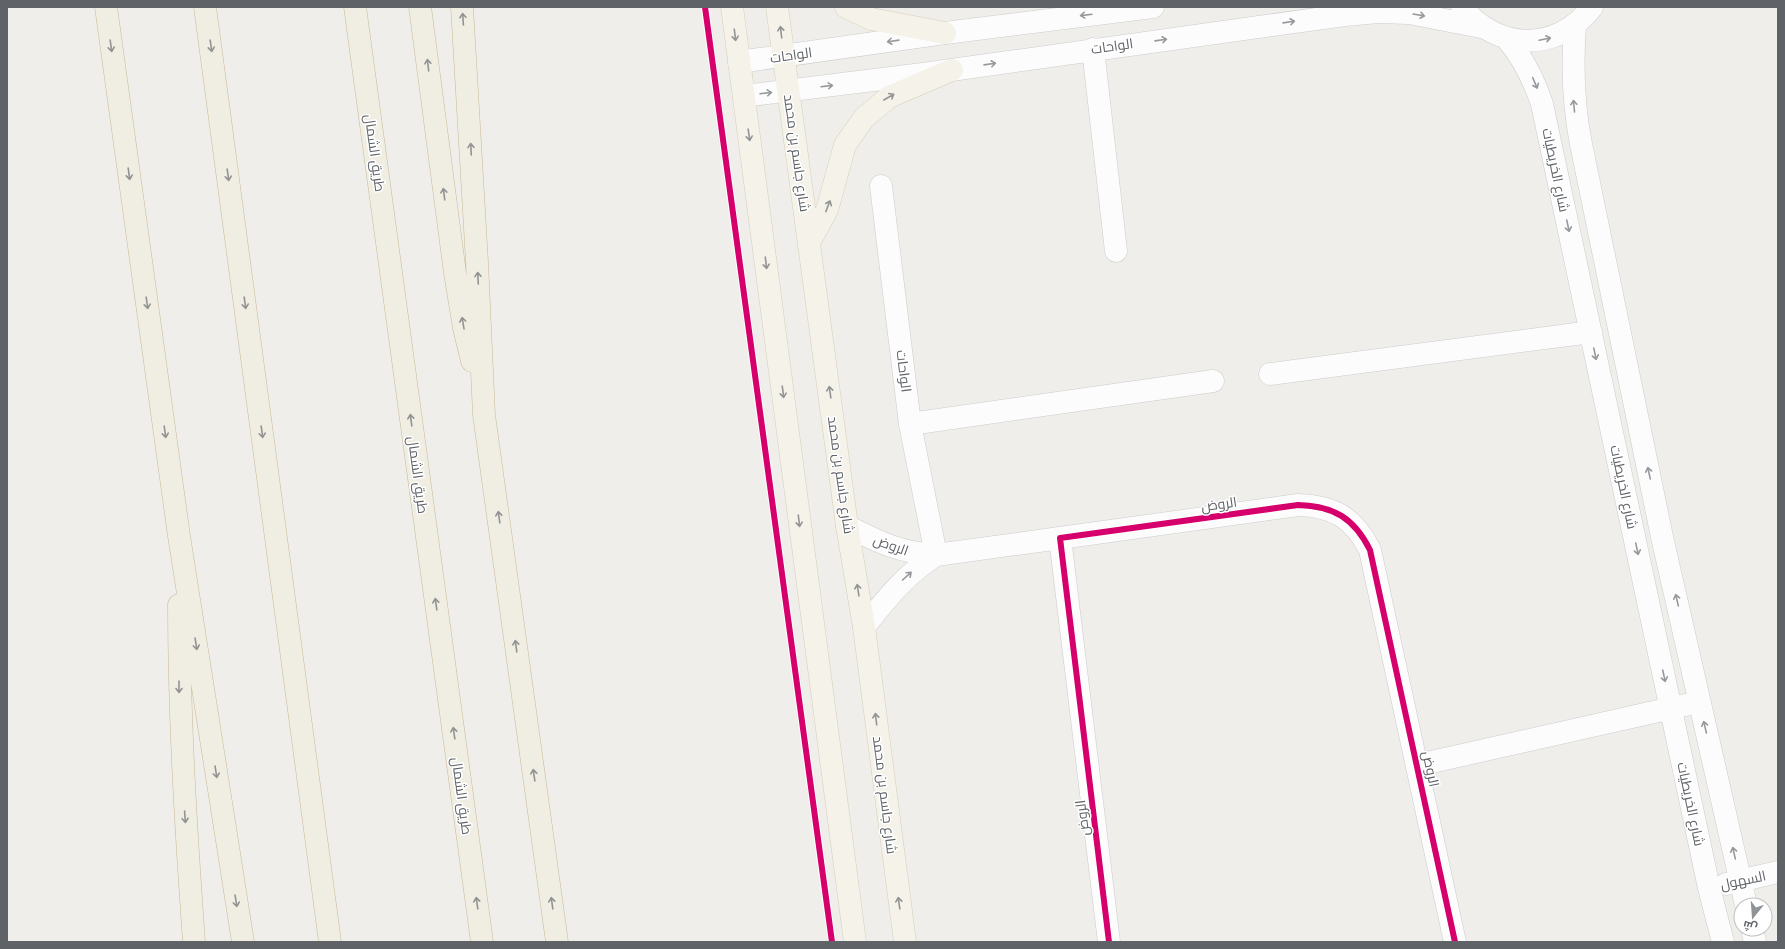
<svg xmlns="http://www.w3.org/2000/svg" width="1785" height="949" viewBox="0 0 1785 949" font-family="'Nunito Sans',Cairo,sans-serif">
<style>
.lines{fill:none;stroke-linecap:round;stroke-linejoin:round}
.minor-casing{stroke:#cbcccc;stroke-width:23}
.major-casing{stroke:#d7ceb8;stroke-width:23}
.highway-casing{stroke:#c8b996;stroke-width:23}
.minor{stroke:#fdfcfc;stroke-width:22}
.major{stroke:#f4f2e9;stroke-width:22}
.highway{stroke:#f0ede3;stroke-width:22}
.cycleway-casing{stroke:#fff;stroke-width:8}
.cycleway{stroke:#d6006c;stroke-width:6}
.oneway{stroke:#96999c}
.oneway2{stroke:#929393}
.oneway3{stroke:#939595}
.labels{text-anchor:middle;stroke-width:3;stroke-linejoin:round;paint-order:stroke}
.street-label{font-size:14px;fill:#5f6368;stroke:#fff}
</style>
<rect width="100%" height="100%" fill="#efeeea"/>
<g class="lines">
<g class="minor-casing">
<path id="minor" d="M1462 7C1497 51 1557 53 1592 7
M1575 25C1572 66 1573 104 1581 144L1662 537 1746 905
M1507 39C1524 59 1534 80 1542 104L1709 888 1723 942
M1093 49 1116 251
M739 62 945 33 1153 7
M744 96 923 74 1345 15 1378 12 1409 13 1481 27
M881 186 910 424 936 555
M1270 374 1591 332
M910 424 1213 381
M847 526C878 542 901 553 936 555L1060 538
M864 627C887 598 904 576 936 555
M1418 765 1685 705
M1726 884 1778 872
M1752 929 1755 942
M1109 942 1060 538 1298 505C1334 506 1354 518 1370 550L1455 942"/>
</g>
<g class="major-casing">
<path id="major" d="M732 7 855 942
M777 7 847 526 864 627 905 942
M846 7 871 19 945 33
M810 241 827 210 845 145 864 118 889 97 952 70"/>
</g>
<g class="highway-casing">
<path id="highway" d="M106 7 179 536 243 942
M205 7 330 942
M355 7 482 942
M420 7 455 273 464 328 472 361
M462 7 477 262 484 415 557 942
M179 605C179 718 186 830 194 942"/>
</g>
<use href="#minor" class="minor"/>
<use href="#major" class="major"/>
<use href="#highway" class="highway"/>
<g class="cycleway-casing">
<path id="cycleway" d="M705 7 832 942
M1109 942 1060 538 1298 505C1334 506 1354 518 1370 550L1455 942"/>
</g>
<use href="#cycleway" class="cycleway"/>
</g>
<defs><path id="oneway-shaft" d="M-6 0H5M1.5-3L5.5 0L1.5 3" fill="none" stroke-width="1.6" stroke-linecap="round" stroke-linejoin="round"/></defs>
<g class="oneway">
<use href="#oneway-shaft" transform="translate(1086 15) rotate(173)"/>
<use href="#oneway-shaft" transform="translate(1419 15) rotate(10)"/>
<use href="#oneway-shaft" transform="translate(1289 22) rotate(-8)"/>
<use href="#oneway-shaft" transform="translate(1545 39) rotate(-12)"/>
<use href="#oneway-shaft" transform="translate(1161 40) rotate(-8)"/>
<use href="#oneway-shaft" transform="translate(893 41) rotate(172)"/>
<use href="#oneway-shaft" transform="translate(990 64) rotate(-8)"/>
<use href="#oneway-shaft" transform="translate(1535 83) rotate(67)"/>
<use href="#oneway-shaft" transform="translate(827 86) rotate(-7)"/>
<use href="#oneway-shaft" transform="translate(766 93) rotate(-7)"/>
<use href="#oneway-shaft" transform="translate(1574 106) rotate(-95)"/>
<use href="#oneway-shaft" transform="translate(1568 226) rotate(78)"/>
<use href="#oneway-shaft" transform="translate(1595 354) rotate(78)"/>
<use href="#oneway-shaft" transform="translate(1649 473) rotate(-102)"/>
<use href="#oneway-shaft" transform="translate(1637 549) rotate(78)"/>
<use href="#oneway-shaft" transform="translate(907 576) rotate(-42)"/>
<use href="#oneway-shaft" transform="translate(1677 600) rotate(-103)"/>
<use href="#oneway-shaft" transform="translate(1664 676) rotate(78)"/>
<use href="#oneway-shaft" transform="translate(1705 727) rotate(-103)"/>
<use href="#oneway-shaft" transform="translate(1734 853) rotate(-103)"/>
</g>
<g class="oneway2">
<use href="#oneway-shaft" transform="translate(463 19) rotate(-94)"/>
<use href="#oneway-shaft" transform="translate(111 46) rotate(82)"/>
<use href="#oneway-shaft" transform="translate(211 46) rotate(82)"/>
<use href="#oneway-shaft" transform="translate(428 65) rotate(-97)"/>
<use href="#oneway-shaft" transform="translate(471 149) rotate(-93)"/>
<use href="#oneway-shaft" transform="translate(129 174) rotate(82)"/>
<use href="#oneway-shaft" transform="translate(228 175) rotate(82)"/>
<use href="#oneway-shaft" transform="translate(444 194) rotate(-97)"/>
<use href="#oneway-shaft" transform="translate(478 278) rotate(-93)"/>
<use href="#oneway-shaft" transform="translate(147 303) rotate(82)"/>
<use href="#oneway-shaft" transform="translate(245 303) rotate(82)"/>
<use href="#oneway-shaft" transform="translate(463 323) rotate(-100)"/>
<use href="#oneway-shaft" transform="translate(411 420) rotate(-98)"/>
<use href="#oneway-shaft" transform="translate(165 432) rotate(82)"/>
<use href="#oneway-shaft" transform="translate(262 432) rotate(82)"/>
<use href="#oneway-shaft" transform="translate(499 517) rotate(-98)"/>
<use href="#oneway-shaft" transform="translate(436 604) rotate(-98)"/>
<use href="#oneway-shaft" transform="translate(196 644) rotate(81)"/>
<use href="#oneway-shaft" transform="translate(516 646) rotate(-98)"/>
<use href="#oneway-shaft" transform="translate(179 687) rotate(90)"/>
<use href="#oneway-shaft" transform="translate(454 733) rotate(-98)"/>
<use href="#oneway-shaft" transform="translate(216 772) rotate(81)"/>
<use href="#oneway-shaft" transform="translate(534 775) rotate(-98)"/>
<use href="#oneway-shaft" transform="translate(185 817) rotate(86)"/>
<use href="#oneway-shaft" transform="translate(236 901) rotate(81)"/>
<use href="#oneway-shaft" transform="translate(477 903) rotate(-98)"/>
<use href="#oneway-shaft" transform="translate(552 903) rotate(-98)"/>
</g>
<g class="oneway3">
<use href="#oneway-shaft" transform="translate(781 32) rotate(-97)"/>
<use href="#oneway-shaft" transform="translate(735 35) rotate(83)"/>
<use href="#oneway-shaft" transform="translate(889 97) rotate(-30)"/>
<use href="#oneway-shaft" transform="translate(749 135) rotate(82)"/>
<use href="#oneway-shaft" transform="translate(828 206) rotate(-69)"/>
<use href="#oneway-shaft" transform="translate(766 263) rotate(83)"/>
<use href="#oneway-shaft" transform="translate(783 392) rotate(83)"/>
<use href="#oneway-shaft" transform="translate(830 392) rotate(-98)"/>
<use href="#oneway-shaft" transform="translate(799 521) rotate(83)"/>
<use href="#oneway-shaft" transform="translate(858 590) rotate(-99)"/>
<use href="#oneway-shaft" transform="translate(876 719) rotate(-97)"/>
<use href="#oneway-shaft" transform="translate(899 903) rotate(-98)"/>
</g>
<g class="labels">
<g class="street-label">
<text transform="translate(1112 46) rotate(-8)" y="5">الواحات</text>
<text transform="translate(791 55) rotate(-8)" y="5">الواحات</text>
<text transform="translate(375 153) rotate(82)" y="5">طريق الشمال</text>
<text transform="translate(797 153) rotate(82)" y="5">شارع جاسم بن محمد</text>
<text transform="translate(1556 170) rotate(78)" y="5">شارع الخريطيات</text>
<text transform="translate(904 371) rotate(83)" y="5">الواحات</text>
<text transform="translate(418 475) rotate(82)" y="5">طريق الشمال</text>
<text transform="translate(841 475) rotate(82)" y="5">شارع جاسم بن محمد</text>
<text transform="translate(1624 487) rotate(78)" y="5">شارع الخريطيات</text>
<text transform="translate(1219 504) rotate(-8)" y="5">الروض</text>
<text transform="translate(891 545) rotate(20)" y="5">الروض</text>
<text transform="translate(1431 769) rotate(78)" y="5">الروض</text>
<text transform="translate(885 795) rotate(83)" y="5">شارع جاسم بن محمد</text>
<text transform="translate(462 796) rotate(82)" y="5">طريق الشمال</text>
<text transform="translate(1691 804) rotate(78)" y="5">شارع الخريطيات</text>
<text transform="translate(1082 818) rotate(-97)" y="5">الروض</text>
<text transform="translate(1743 880) rotate(-12)" y="5">السهول</text>
</g>
</g>
<rect width="1785" height="949" fill="none" stroke="#5f6368" stroke-width="16"/>
<g transform="translate(1753 917) rotate(197)"><circle r="19" fill="#ffffff" stroke="#bfc1c3"/>
<path d="M0-3L7 15L0 10L-7 15Z" fill="#919496"/>
<text y="-6" font-size="11" font-weight="bold" text-anchor="middle" fill="#5f6368">ش</text>
</g>
</svg>
